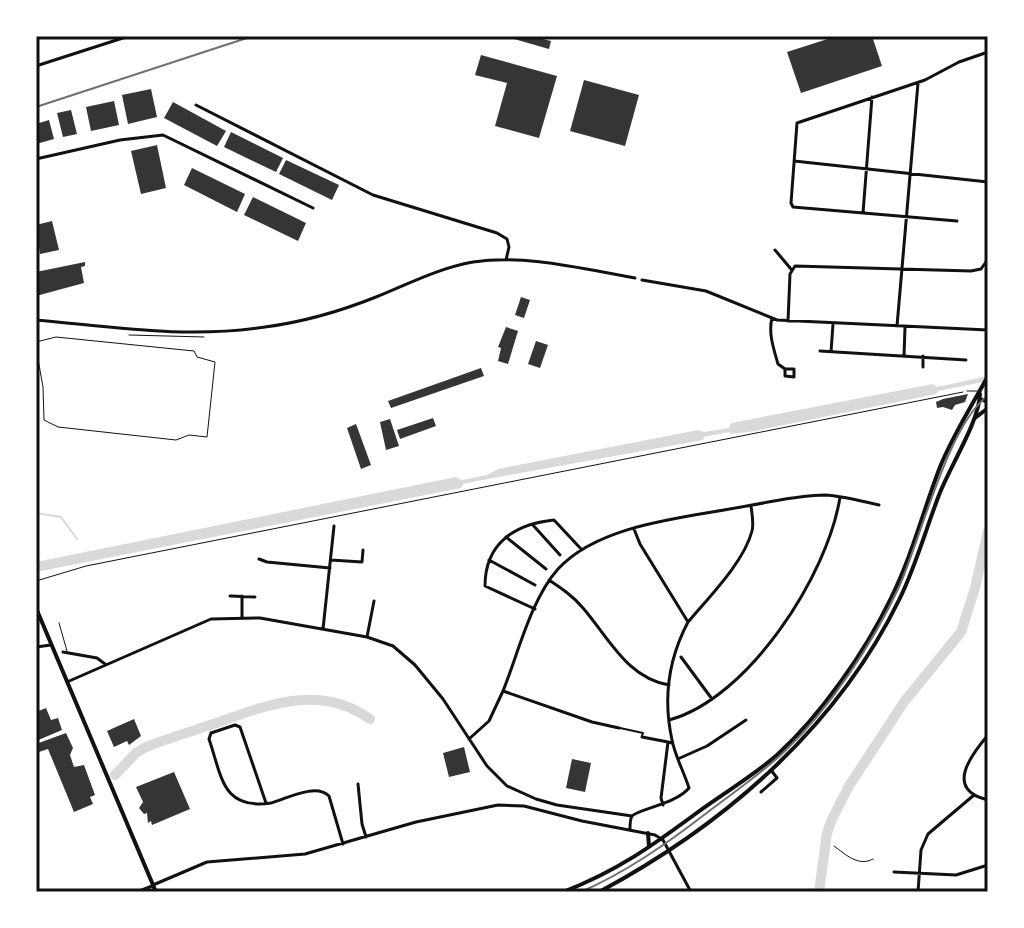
<svg xmlns="http://www.w3.org/2000/svg" width="1024" height="928" viewBox="0 0 1024 928" font-family="'Exo 2',sans-serif">
<style>
.water{fill:#d9d9d9}
.lines{fill:none;stroke-linecap:round;stroke-linejoin:round}
.stream{stroke:#d9d9d9;stroke-width:2}
.river{stroke:#d9d9d9;stroke-width:10}
.building{fill:#353535}
.path{stroke:#111;stroke-width:1}
.service{stroke:#111;stroke-width:1}
.pedestrian{stroke:#111;stroke-width:2}
.minor{stroke:#111;stroke-width:3}
.tertiary{stroke:#111;stroke-width:3}
.secondary{stroke:#111;stroke-width:4}
.tram{stroke:#707070;stroke-width:2}
.rail{stroke:#707070;stroke-width:2}
.neatline{fill:none;stroke:#111;stroke-width:3}
</style>
<rect width="100%" height="100%" fill="#fff"/>
<path class="water" d="M988 376V381L938 391 936 394 755 431 731 434 729 432 704 437 703 440 488 479 463 484 461 488 36 572V562L456 477 462 480 487 475 498 469 698 430 704 432 729 428 731 423 933 384 937 387Z"/>
<g class="lines">
<path class="stream" d="M36 513 61 517 77 539"/>
<path class="river" d="M115 775 136 753 146 747C169 738 193 731 216 723 268 705 319 683 370 719
M819 892 827 833 832 819 849 786 904 702 961 632 975 588 988 531"/>
</g>
<path class="building" d="M504 36H531L551 41 549 49Z
M837 36H872L882 66 801 93 787 52Z
M481 55 557 76 539 138 495 126 507 83 475 75Z
M584 80 639 95 625 146 570 131Z
M151 89 157 117 128 124 122 95Z
M114 101 119 125 91 131 86 107Z
M173 102 226 131 217 146 164 118Z
M71 110 77 134 63 137 57 113Z
M49 120 54 139 36 144V124Z
M231 132 283 158 276 172 224 147Z
M157 145 166 188 141 194 131 151Z
M286 160 339 185 332 200 279 174Z
M192 168 245 194 237 212 184 185Z
M253 197 306 223 298 241 244 215Z
M52 221 59 250 40 254 36 225Z
M85 262V266L81 267 84 283 36 296V272Z
M521 297 530 300 524 318 515 315Z
M506 327 518 331 508 364 498 361 501 348 498 347Z
M536 341 548 345 540 368 528 364Z
M481 368 484 376 391 408 388 401Z
M968 394 965 402 955 405 952 410 943 407 937 408 936 402 943 399Z
M433 418 436 426 400 439 397 430Z
M390 419 399 446 386 450 380 422Z
M356 424 371 465 361 469 347 428Z
M46 708 51 720 58 718 62 730 36 741V718L39 717 36 712Z
M134 719 141 736 129 745 127 741 114 747 107 731Z
M66 733 73 748 70 755 74 767 84 765 95 795 90 797 93 804 74 812 48 749 36 753V744Z
M464 747 470 772 449 777 443 753Z
M572 759 591 763 585 792 566 788Z
M174 772 190 809 152 825 151 821 148 823 147 813 144 814 139 808 143 802 136 787Z"/>
<g class="lines">
<path class="path" d="M129 335 204 337
M36 581 86 566 963 392
M834 846C846 855 859 867 873 859"/>
<path class="service" d="M36 342 56 337 194 351 197 357 215 362 207 437 189 435 176 440 58 427 44 420 43 387 36 348
M967 391H977
M59 623 67 651"/>
<path class="pedestrian" d="M620 728 643 733 642 736"/>
<path class="minor" d="M36 66 129 36
M196 105 373 195 497 233 507 239 509 247 506 260
M36 159 120 140 163 135 313 208
M794 161 988 182
M863 213 872 97
M957 221 793 207 791 203 797 123 925 80 959 62 988 52
M775 250 791 269
M642 280 706 291 777 320 988 330
M772 318C768 333 774 350 778 364L785 369
M36 320C115 327 186 339 265 327 303 322 341 311 376 297 408 284 439 268 473 262 526 254 583 269 635 278
M788 321 790 274 795 266 971 271 981 269 988 259
M897 326 918 83
M820 351 966 360
M831 352 833 324
M904 356 905 327
M923 367V356
M785 369H794V377L785 376Z
M532 524 560 555
M506 537 546 569
M259 559 267 562 330 568
M331 560 362 562 363 550
M489 560 535 585
M549 580C561 588 573 596 583 608 609 638 627 678 669 685
M230 596 255 597
M535 609 485 586C485 543 515 524 554 520L582 550
M242 617V596
M689 621C709 597 744 562 752 531 754 523 752 514 751 506
M323 629 334 526
M367 637 374 601
M36 647 51 645
M63 652 97 658 105 664
M681 657 712 699
M67 682 211 619 260 618 367 637 393 646 415 665 443 699 487 766 507 786 536 799 557 805 632 816
M669 720C748 699 828 575 840 497
M619 728 592 722 503 691C518 654 531 599 558 569 601 522 693 517 752 505 776 501 800 495 825 495 843 496 861 501 879 505
M988 735C971 755 944 790 988 800
M642 737 668 742
M469 739 489 721 503 691
M680 758 707 746 746 720
M358 784 362 824 366 837
M761 792 777 778 771 770
M266 803 240 727 235 725 211 733 209 739C222 777 222 810 271 803 288 798 316 783 329 796L343 844
M663 805 661 798 668 742 672 743
M630 829C630 826 630 819 632 816 638 809 676 804 689 788 684 772 675 756 672 740 663 699 669 658 688 622L640 544 634 529
M894 872 956 875 988 865
M153 885 207 862 305 854 416 822 498 805 524 806 582 821 655 835 663 840 691 892
M918 892 921 850 928 834 974 795"/>
<path class="tertiary" d="M137 892 152 886"/>
<path class="secondary" d="M980 399 988 402
M975 418 988 408
M36 608 156 892
M648 833 649 847
M563 892C617 871 652 846 698 812 724 793 753 776 777 755 821 715 865 652 891 598 912 556 923 511 940 467 953 435 971 407 988 376
M599 892C724 825 837 728 900 598 916 565 926 529 939 495 950 466 979 422 980 394"/>
<path class="tram" d="M581 892C626 872 665 845 704 815 731 794 760 775 785 751 830 708 873 643 899 587 920 541 949 422 988 396"/>
<path class="rail" d="M36 107 253 36"/>
</g>
<rect width="1024" height="928" fill="none" stroke="#ffffff" stroke-width="76"/>
<rect x="38" y="38" width="948" height="852" class="neatline"/>
</svg>
